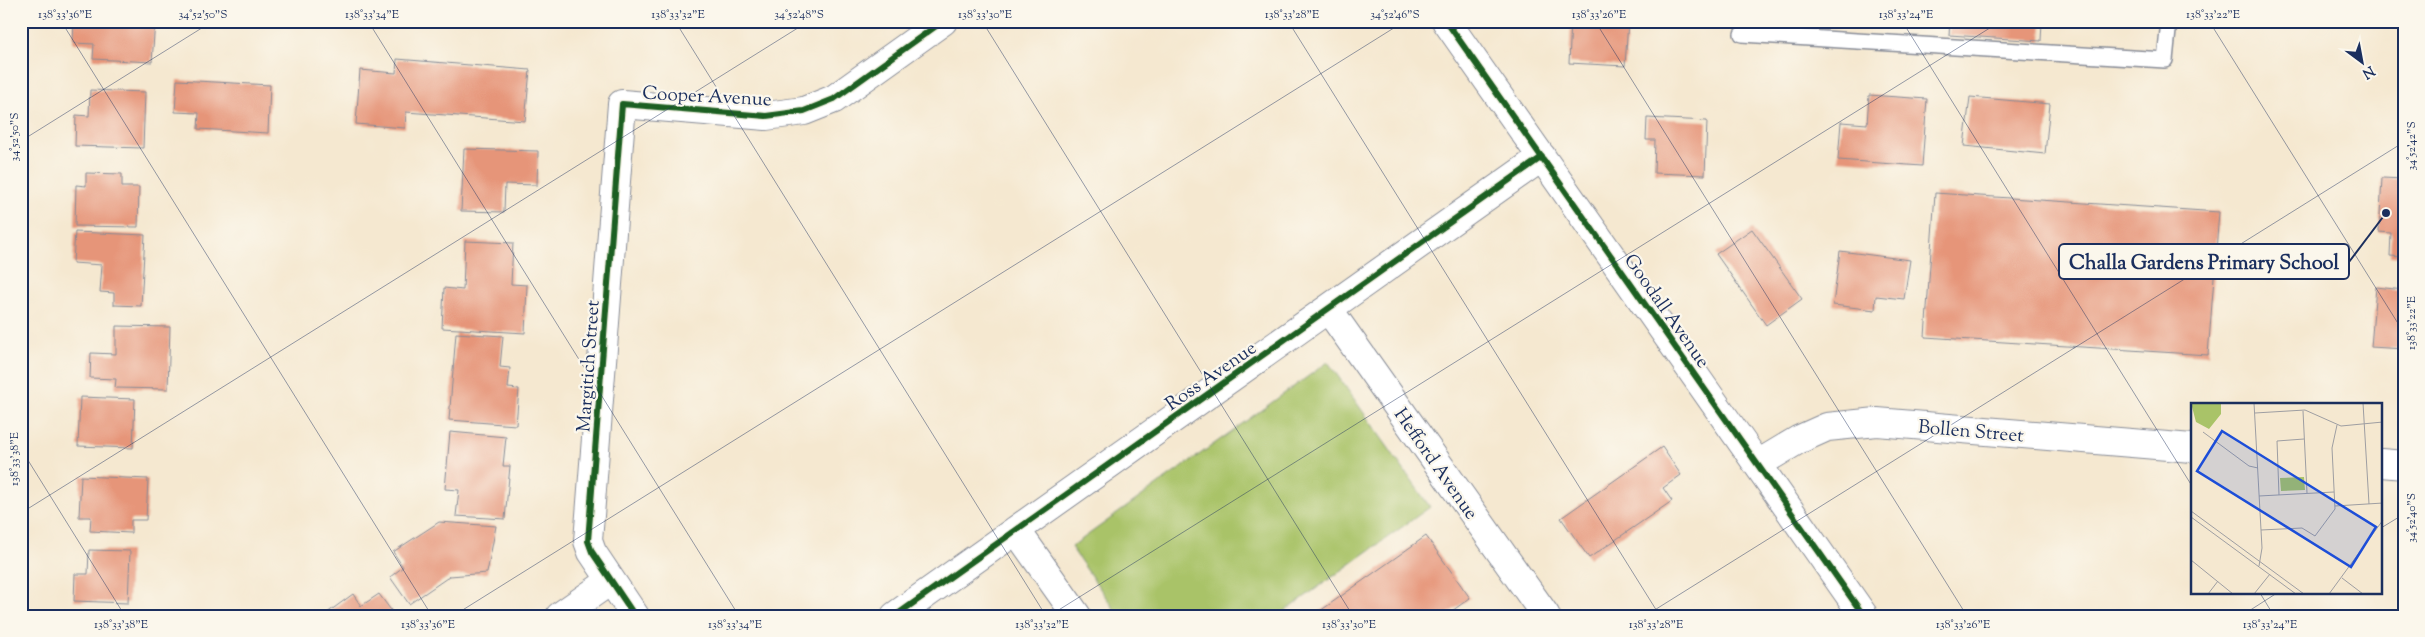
<svg xmlns="http://www.w3.org/2000/svg" width="2425" height="637" viewBox="0 0 2425 637" font-family="'Sorts Mill Goudy',serif">
<style>
.green{fill:#a9c368;stroke:#627963}
.building{fill:#e69579}
.lines{fill:none;stroke-linecap:round;stroke-linejoin:round}
.lane-casing{stroke:#888c97;stroke-width:18}
.street-casing{stroke:#888c97;stroke-width:30}
.lane{stroke:#fff;stroke-width:15}
.street{stroke:#fff;stroke-width:28}
.cycleway-casing{stroke:#fbf7ec;stroke-width:9}
.cycleway{stroke:#1b5e20;stroke-width:6}
.ticks{fill:none;stroke:#1b2f5e;stroke-width:1;stroke-opacity:0.45}
.labels{text-anchor:middle;stroke-width:4.5;stroke-linejoin:round;paint-order:stroke}
.street-label{font-size:19px;fill:#1b2f5e;stroke:#fbf7ec}
.inset-road{fill:none;stroke:#9e9ea2;stroke-width:1}
.view{fill:#1d4ed8;fill-opacity:0.15;stroke:#1d4ed8;stroke-width:2.5}
.inset-edge{fill:none;stroke:#1b2f5e;stroke-width:2.5}
.leader{fill:none;stroke:#1b2f5e;stroke-width:2}
.callout-dot{fill:#1b2f5e;stroke:#fbf7ec;stroke-width:2}
.callout{fill:#fbf7ec;stroke:#1b2f5e;stroke-width:2}
.callout-label{font-size:20px;text-anchor:middle;font-weight:bold;fill:#1b2f5e}
.neatline{fill:none;stroke:#1b2f5e;stroke-width:2}
.ticks-label{font-size:12px;text-anchor:middle;fill:#1b2f5e}
</style>
<rect width="100%" height="100%" fill="#fbf7ec"/>
<filter id="ink" filterUnits="userSpaceOnUse"><feTurbulence type="fractalNoise" baseFrequency=".02" numOctaves="2"/><feDisplacementMap in="SourceGraphic" scale="10" xChannelSelector="R" yChannelSelector="G"/><feConvolveMatrix kernelMatrix="1 2 1 2 8 2 1 2 1" color-interpolation-filters="sRGB"/></filter>
<filter id="wash" filterUnits="userSpaceOnUse"><feTurbulence type="fractalNoise" baseFrequency=".0096" numOctaves="4" result="noise"/><feDisplacementMap in="SourceGraphic" scale="20" xChannelSelector="R" yChannelSelector="G"/><feGaussianBlur stdDeviation="1.12" result="paint"/><feColorMatrix in="noise" values="0 0 0 0 0 0 0 0 0 0 0 0 0 0 0 0 0 1.4 0 .05"/><feComposite in="paint" operator="in"/></filter>
<g filter="url(#wash)">
<rect width="100%" height="100%" fill="#f5e8d0"/>
<path class="green" d="M1328 362 1430 507 1278 616H1119L1071 547Z"/>
<g id="blocks">
<path class="building" d="M74 21H155L152 62 93 59 94 44 73 43Z
M1571 21H1628L1625 66 1569 63Z
M1950 21H2042L2041 41 1949 35Z
M397 59 530 70 525 121 406 112 405 128 356 124 360 70 396 73Z
M177 80 270 85 268 133 198 129 199 113 175 112Z
M90 90 145 92 143 148 75 146 76 115 89 116Z
M1869 95 1927 99 1922 166 1838 160 1841 122 1867 124Z
M1970 97 2050 104 2045 154 1964 146Z
M1647 118 1707 121 1705 175 1654 173 1655 140H1646Z
M464 149 538 151 537 185 505 184 504 212 461 211Z
M86 173 122 174V187H139L138 227 75 226 76 185 86 186Z
M2382 178 2404 179V257L2390 256 2391 233 2379 232Z
M1935 193 2219 212 2208 355 1925 337Z
M1752 229 1802 299 1766 325 1716 254Z
M75 232 145 235 141 306 114 305V293L100 292 102 265 73 263Z
M465 241 513 243 511 284 527 285 525 333 442 328 444 288 463 290Z
M1840 251 1910 260 1904 299 1876 296 1875 310 1833 305Z
M2376 287 2404 290V349L2371 347Z
M116 326 170 327 168 389 115 388 116 379 90 378 91 353 116 354Z
M456 333 503 336 500 367 510 368 508 388 519 389 516 425 449 420Z
M80 397 135 399 133 448 78 446Z
M450 432 506 437 503 466H510L505 519 456 516 459 490 445 489Z
M1662 447 1681 475 1663 488 1672 501 1589 558 1561 518Z
M81 476 148 479 146 520H131V533L90 531 91 517H79Z
M439 522 496 526 487 573 450 576 409 604 390 577 403 567 393 552Z
M1426 536 1470 598 1445 616H1313Z
M89 550 130 551 128 603 74 601 75 574H88Z
M353 594 361 606 379 594 393 613 389 616H323Z"/>
</g>
</g>
<g filter="url(#ink)">
<use href="#blocks" fill-opacity="0" stroke="#888c97" stroke-width="1"/>
<g class="lines">
<g class="lane-casing">
<path id="lane" d="M1742 34 2165 60 2169 21"/>
</g>
<g class="street-casing">
<path id="street" d="M1446 21 1864 616
M1329 310 1546 616
M2381 463 2404 465
M1758 464 1798 440 1827 427 1877 422 2192 448
M1016 530 1077 616
M560 616 610 581
M635 616 592 552 588 541 622 104 766 116 804 111 834 99 943 21
M895 616 1542 157"/>
</g>
<use href="#lane" class="lane"/>
<use href="#street" class="street"/>
<g class="cycleway-casing">
<path id="cycleway" d="M1446 21 1864 616
M635 616 592 552 588 541 622 104 766 116 804 111 834 99 943 21
M895 616 1542 157"/>
</g>
<use href="#cycleway" class="cycleway"/>
</g>
</g>
<path class="ticks" d="M61 21 432 616M368 21 739 616M675 21 1046 616M982 21 1353 616M1288 21 1660 616M1595 21 1967 616M1902 21 2192 486M2209 21 2404 333M21 141 213 21M21 449 125 616M21 513 809 21M2381 528 2404 514M2260 593 2274 616M453 616 1405 21M1049 616 2001 21M1645 616 2404 142M2241 616 2277 593"/>
<g class="labels">
<g class="street-label">
<text transform="translate(707 95) rotate(3)" y="7">Cooper Avenue</text>
<text transform="translate(1668 310) rotate(55)" y="7">Goodall Avenue</text>
<text transform="translate(587 366) rotate(-86)" y="7">Margitich Street</text>
<text transform="translate(1210 375) rotate(-35)" y="7">Ross Avenue</text>
<text transform="translate(1971 430) rotate(5)" y="7">Bollen Street</text>
<text transform="translate(1437 463) rotate(55)" y="7">Hefford Avenue</text>
</g>
</g>
<g transform="translate(2191 403)">
<rect width="191" height="191" fill="#f5e8d0"/>
<path d="M0 0H30V11L18 26 5 19ZM113 74 114 87 90 88 89 75Z" fill="#a9c368"/>
<path class="inset-road" d="M63 0 71 145 68 163M172 0 178 101M112 8 116 90M64 10 114 7 150 23 192 19M12 29 58 63 67 65M88 92 86 38 113 36M68 93 143 89M144 103 192 100M0 108 113 191M0 114 105 191M70 127 111 125 124 133 144 106 141 45 146 22M0 157 42 191M151 175 172 191M17 191 27 178M63 191 79 171M138 191 192 117"/>
<path class="view" d="M31 28 185 124 160 164 6 68Z"/>
<rect width="191" height="191" class="inset-edge"/>
</g>
<path class="leader" d="M2386 213L2349 262"/>
<circle class="callout-dot" cx="2386" cy="213" r="5"/>
<rect class="callout" x="2059" y="244" width="290" height="35" rx="5"/>
<g class="callout-label">
<text x="2204" y="269">Challa Gardens Primary School</text>
</g>
<rect width="2425" height="637" fill="none" stroke="#fbf7ec" stroke-width="55"/>
<g transform="translate(2362 62) rotate(148)" stroke="#fbf7ec" stroke-width="4" paint-order="stroke">
<path d="M0-4L9 19L0 12L-9 19Z" fill="#1b2f5e"/>
<text y="-8" font-size="14" font-weight="bold" text-anchor="middle" fill="#1b2f5e">N</text>
</g>
<rect x="28" y="28" width="2370" height="582" class="neatline"/>
<g class="ticks-label">
<text x="65" y="18">138°33'36"E</text>
<text x="203" y="18">34°52'50"S</text>
<text x="372" y="18">138°33'34"E</text>
<text x="678" y="18">138°33'32"E</text>
<text x="799" y="18">34°52'48"S</text>
<text x="985" y="18">138°33'30"E</text>
<text x="1292" y="18">138°33'28"E</text>
<text x="1395" y="18">34°52'46"S</text>
<text x="1599" y="18">138°33'26"E</text>
<text x="1906" y="18">138°33'24"E</text>
<text x="2213" y="18">138°33'22"E</text>
<text transform="translate(14 137) rotate(-90)" y="4">34°52'50"S</text>
<text transform="translate(2411 146) rotate(-90)" y="4">34°52'42"S</text>
<text transform="translate(2411 323) rotate(-90)" y="4">138°33'22"E</text>
<text transform="translate(14 459) rotate(-90)" y="4">138°33'38"E</text>
<text transform="translate(2411 518) rotate(-90)" y="4">34°52'40"S</text>
<text x="121" y="628">138°33'38"E</text>
<text x="428" y="628">138°33'36"E</text>
<text x="735" y="628">138°33'34"E</text>
<text x="1042" y="628">138°33'32"E</text>
<text x="1349" y="628">138°33'30"E</text>
<text x="1656" y="628">138°33'28"E</text>
<text x="1963" y="628">138°33'26"E</text>
<text x="2270" y="628">138°33'24"E</text>
</g>
</svg>
